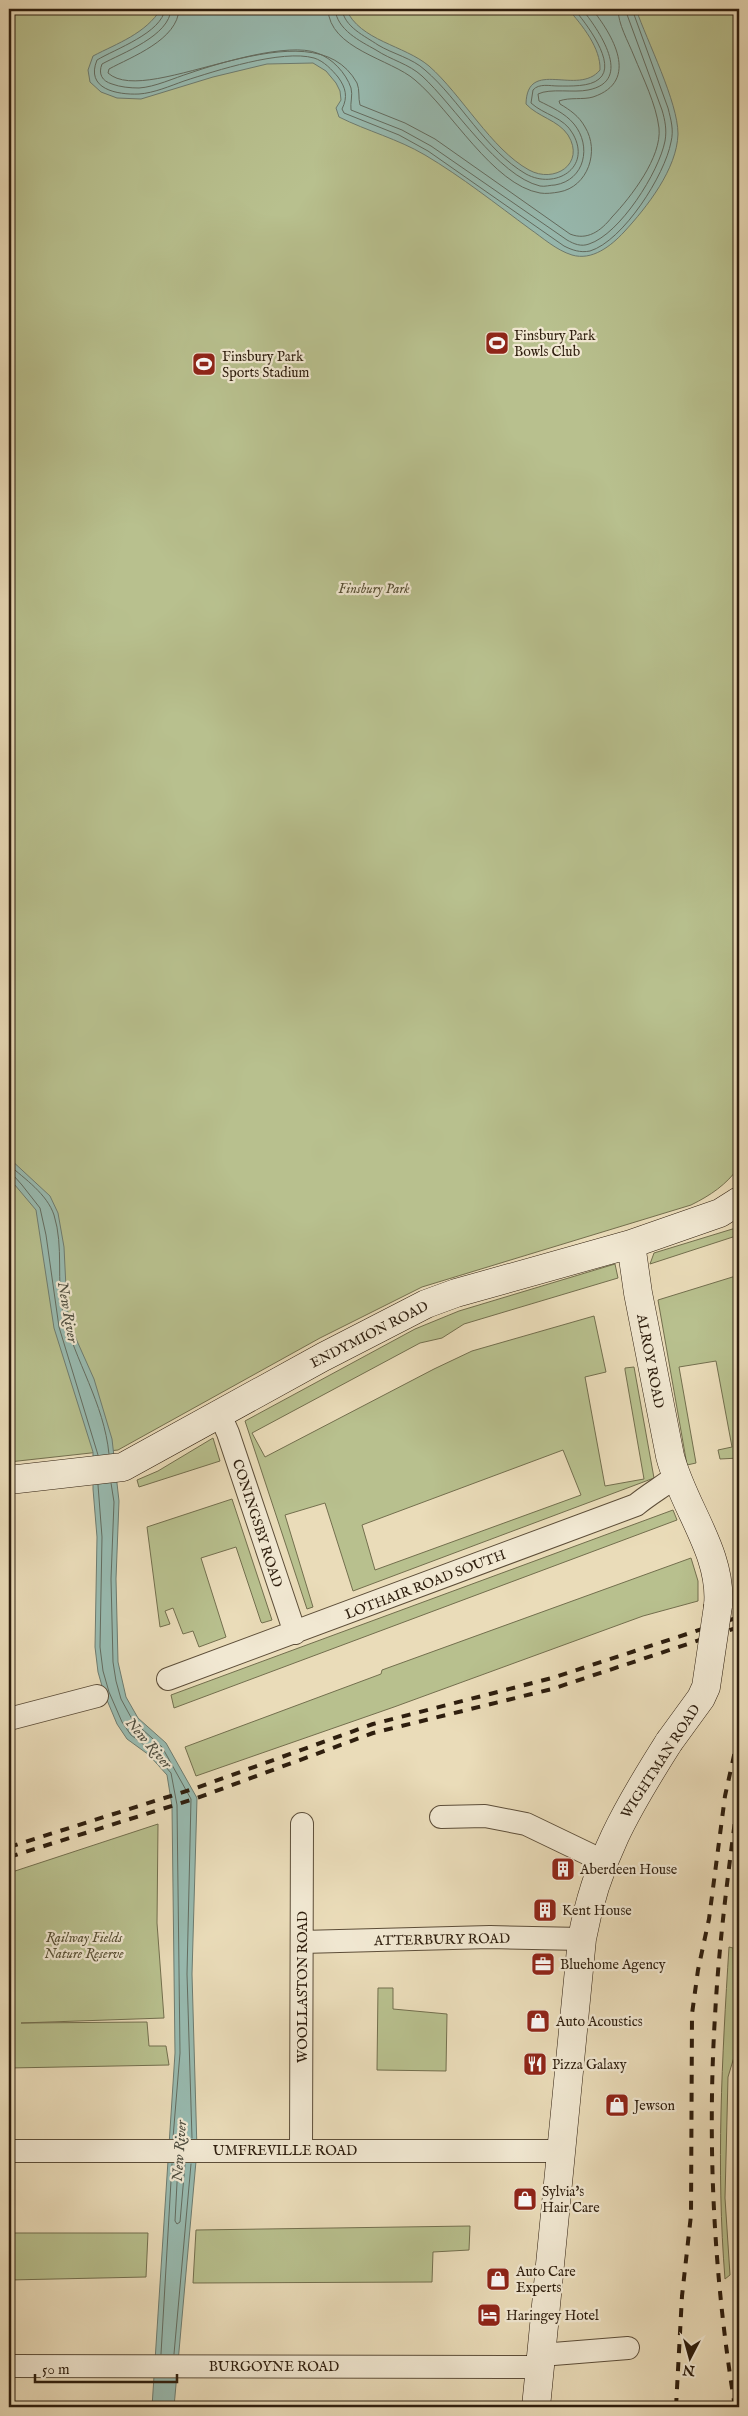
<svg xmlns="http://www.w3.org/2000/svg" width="748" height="2416" viewBox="0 0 748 2416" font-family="'IM FELL English',serif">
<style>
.green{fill:#b8c08e;stroke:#736f4e;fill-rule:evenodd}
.water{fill:#98bbb1;stroke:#6e7c70}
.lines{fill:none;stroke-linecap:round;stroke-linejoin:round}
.shore{stroke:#636c60;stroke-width:1}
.street-casing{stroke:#5d4e39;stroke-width:24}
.secondary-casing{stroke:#2e1e0e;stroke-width:29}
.street{stroke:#f1e8d2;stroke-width:22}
.secondary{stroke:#f1e8d2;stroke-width:28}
.rail{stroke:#2e1e0e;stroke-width:4;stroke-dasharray:9 9;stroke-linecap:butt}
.secondary-bridge-casing{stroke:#2e1e0e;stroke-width:29;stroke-linecap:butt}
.secondary-bridge{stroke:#f1e8d2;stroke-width:28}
.labels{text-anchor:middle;stroke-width:4.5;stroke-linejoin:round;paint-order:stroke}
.poi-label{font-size:14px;fill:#2e1e0e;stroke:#f1e8d2;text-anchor:start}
.park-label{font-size:14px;font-style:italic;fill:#574f34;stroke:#f1e8d2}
.street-label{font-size:14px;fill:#2e1e0e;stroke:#f1e8d2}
.water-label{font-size:15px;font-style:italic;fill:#4e4d3f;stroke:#f1e8d2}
</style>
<rect width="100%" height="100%" fill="#eadcb9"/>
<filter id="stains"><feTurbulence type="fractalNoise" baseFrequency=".004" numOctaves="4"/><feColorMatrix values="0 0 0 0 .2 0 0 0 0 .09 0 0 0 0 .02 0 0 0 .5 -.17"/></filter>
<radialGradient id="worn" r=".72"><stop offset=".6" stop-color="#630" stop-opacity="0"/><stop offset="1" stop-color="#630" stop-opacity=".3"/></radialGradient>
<path class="green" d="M9 9H739V1167C726 1185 711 1195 691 1205L422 1287 320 1338 118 1450 9 1462Z
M739 1227V1235L650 1264 654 1253Z
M615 1264 618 1278 464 1324 442 1338 420 1343 252 1433 265 1457 434 1369 472 1351 594 1316 606 1372 585 1377 605 1486 644 1479 625 1370V1368L634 1367 654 1478 353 1591 325 1503 285 1515 313 1607 307 1609 245 1421 415 1329 459 1311ZM563 1450 581 1495 375 1570 362 1525Z
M739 1275V1458L720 1459 718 1450 732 1447 716 1361 679 1367 696 1463 687 1465 658 1300Z
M213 1438 220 1461 139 1487 137 1480 158 1471Z
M232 1499 272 1620 262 1623 261 1622 236 1547 201 1558 226 1637 199 1647 193 1631 183 1634 173 1608 165 1611 170 1624 160 1627 147 1527Z
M673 1510 677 1520 174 1708 171 1695Z
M691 1558 698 1581V1601L643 1616 394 1707 196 1776 185 1747 381 1674 382 1670Z
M158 1824 157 1923 164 2018 21 2023 147 2022 149 2046H166L169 2065 9 2068V1873Z
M729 1947 733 1948 734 2057 728 2077 725 2198 730 2275 725 2279C716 2168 722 2058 729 1947Z
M378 1988H393V2009L447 2014 446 2071 377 2070Z
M470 2226 469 2250 433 2252 432 2282 193 2283 196 2230Z
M9 2233H148L146 2277 9 2280Z"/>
<path class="water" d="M161 9H346C360 41 404 45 429 66 462 95 491 149 529 170 554 184 586 164 568 135 558 120 538 117 526 104 527 57 578 97 600 70 601 48 582 25 568 9H636C647 41 678 102 678 134 677 169 647 207 624 232 611 246 592 261 572 255 556 250 543 238 530 229 496 204 462 177 425 155 398 139 367 131 339 117L336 108 341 100 340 91 336 83 326 71 313 63 267 64 213 77 141 99 117 98 101 92 90 82 88 70 93 56C118 43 145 34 161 9Z
M9 1158 50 1196 58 1213 64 1247 67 1308 73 1332 94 1379 112 1439 119 1501 116 1579 118 1662 126 1697 138 1718 166 1743 197 1798 192 1974 197 2150 174 2407H152L175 2053 172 1806 167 1775 149 1755 127 1739 117 1724 104 1693 98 1672 95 1647 97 1537 93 1489V1452L54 1328 36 1210 9 1178Z"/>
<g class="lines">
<path class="shore" d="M165 9C162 33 115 49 97 60 85 89 117 95 139 94 154 93 170 86 184 81 215 71 282 49 314 58 324 61 332 70 338 77 346 88 348 97 342 109L344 113 399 135 428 151 564 246C572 250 580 253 590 251 623 241 665 175 671 142 674 130 671 120 668 108L632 9
M171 9C170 36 122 53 102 64 98 74 102 81 112 84 120 87 130 88 139 88 155 87 174 78 190 73 219 63 289 42 317 53 332 58 346 73 351 88 353 95 350 103 351 110L402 130 431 146 567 240C574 244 581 247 589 244 620 234 659 172 665 141 667 130 665 120 662 110L625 9
M179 9C178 40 131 57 109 69L108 73C149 110 311 0 357 83 360 90 358 98 360 105L405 123 435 139 570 234C587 241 601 231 612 217 631 197 662 157 659 128 656 104 643 78 634 56 628 41 618 24 618 9
M328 9C329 49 391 59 415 80 451 110 493 185 540 193 546 194 553 193 559 192 588 187 600 151 585 127 579 116 570 110 560 104L559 101C570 97 583 100 593 97 641 81 612 34 592 9
M335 9C337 30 360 41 376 50 391 60 409 64 422 76 454 105 498 176 540 186 545 187 550 185 555 185 585 180 592 146 574 124 565 113 551 107 539 101L538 94C550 88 574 93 588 90 635 81 598 29 582 9
M342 9C344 27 365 36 378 45 393 54 412 58 425 70 460 100 486 151 526 174 555 190 592 168 573 134 564 117 544 115 531 103L533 90C539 83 550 86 558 86 570 86 590 87 599 79 618 64 585 22 574 9
M9 1165C25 1179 47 1194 54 1215 64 1247 56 1281 63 1313 75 1361 104 1403 109 1454
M9 1175 14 1176 22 1185 40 1208 46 1235 59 1327 98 1455
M111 1483 114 1502 111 1579 113 1662 116 1681 121 1699 133 1721 162 1747 191 1799 187 1974 192 2138
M98 1485 102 1537 100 1647 103 1671 109 1692 122 1722 131 1735 152 1751 171 1773 177 1805 180 2053 173 2138
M178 2164 175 2221 177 2224 180 2222 185 2164
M161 2354 172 2164
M174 2354 191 2164"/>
<g class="street-casing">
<path id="street" d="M220 1415 228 1433 295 1633
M168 1679 636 1505C648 1495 662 1487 675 1477
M9 1719 97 1696
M441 1817 485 1816 526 1824 603 1861
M302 1942 490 1937 582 1939
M301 2150 302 1824
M9 2151H562
M541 2355 628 2348
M9 2366 539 2367"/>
</g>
<g class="secondary-casing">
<path id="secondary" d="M631 1244 638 1293 670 1456C683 1507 723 1553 718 1606
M9 1480 123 1467 323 1357 426 1304 456 1293 631 1244 720 1213 739 1201
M536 2407 582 1939C596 1861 627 1808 669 1742"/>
</g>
<use href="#street" class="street"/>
<use href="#secondary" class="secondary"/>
<path class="rail" d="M9 1847 196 1788 373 1724 552 1678 739 1617
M9 1857 197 1798 373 1733 552 1689 739 1627
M676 2407 682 2296 691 2215 692 2014 698 1970 709 1919 725 1796 739 1733
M735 2407C714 2279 707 2146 715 2016 719 1941 729 1866 739 1791"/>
<g class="secondary-bridge-casing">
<path id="secondary-bridge" d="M669 1742 701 1698 706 1687 718 1606"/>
</g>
<use href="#secondary-bridge" class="secondary-bridge"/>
</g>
<defs>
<g id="stadium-square" transform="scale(1.25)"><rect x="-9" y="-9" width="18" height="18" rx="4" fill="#8f2418" stroke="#f1e8d2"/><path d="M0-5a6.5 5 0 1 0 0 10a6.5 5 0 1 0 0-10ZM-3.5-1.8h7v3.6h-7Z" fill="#fff"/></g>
<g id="building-square" transform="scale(1.25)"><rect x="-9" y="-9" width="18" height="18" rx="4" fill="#8f2418" stroke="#f1e8d2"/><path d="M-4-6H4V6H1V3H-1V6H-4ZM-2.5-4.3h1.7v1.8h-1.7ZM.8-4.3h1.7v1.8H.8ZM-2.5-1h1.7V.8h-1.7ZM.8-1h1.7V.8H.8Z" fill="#fff"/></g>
<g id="office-square" transform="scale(1.25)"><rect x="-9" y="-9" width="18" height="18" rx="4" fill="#8f2418" stroke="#f1e8d2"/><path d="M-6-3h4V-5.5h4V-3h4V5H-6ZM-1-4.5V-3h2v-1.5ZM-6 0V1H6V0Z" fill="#fff"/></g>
<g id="shop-square" transform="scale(1.25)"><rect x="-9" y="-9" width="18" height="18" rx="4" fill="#8f2418" stroke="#f1e8d2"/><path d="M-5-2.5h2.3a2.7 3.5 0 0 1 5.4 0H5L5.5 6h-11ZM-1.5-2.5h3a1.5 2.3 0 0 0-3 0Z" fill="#fff"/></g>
<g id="restaurant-square" transform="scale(1.25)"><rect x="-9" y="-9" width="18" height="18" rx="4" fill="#8f2418" stroke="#f1e8d2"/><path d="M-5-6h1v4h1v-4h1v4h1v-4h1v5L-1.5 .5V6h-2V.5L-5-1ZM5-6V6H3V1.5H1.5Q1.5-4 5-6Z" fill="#fff"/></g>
<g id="hotel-square" transform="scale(1.25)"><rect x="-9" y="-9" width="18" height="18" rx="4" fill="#8f2418" stroke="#f1e8d2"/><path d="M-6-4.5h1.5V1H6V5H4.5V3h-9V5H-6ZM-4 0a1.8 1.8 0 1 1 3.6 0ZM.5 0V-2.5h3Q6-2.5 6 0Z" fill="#fff"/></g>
</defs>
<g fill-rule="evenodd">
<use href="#stadium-square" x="497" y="343"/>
<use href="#stadium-square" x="204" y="364"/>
<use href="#building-square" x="563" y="1869"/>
<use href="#building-square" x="545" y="1910"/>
<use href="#office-square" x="543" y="1964"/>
<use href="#shop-square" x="538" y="2021"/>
<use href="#restaurant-square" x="535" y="2064"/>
<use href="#shop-square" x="617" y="2105"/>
<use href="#shop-square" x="525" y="2199"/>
<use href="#shop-square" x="498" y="2279"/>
<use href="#hotel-square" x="489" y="2315"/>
</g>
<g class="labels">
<g class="poi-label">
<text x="514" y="340">Finsbury Park<tspan x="514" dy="16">Bowls Club</tspan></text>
<text x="222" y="361">Finsbury Park<tspan x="222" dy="16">Sports Stadium</tspan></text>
<text x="580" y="1874">Aberdeen House</text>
<text x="562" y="1915">Kent House</text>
<text x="560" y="1969">Bluehome Agency</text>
<text x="556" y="2026">Auto Acoustics</text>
<text x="552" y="2069">Pizza Galaxy</text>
<text x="634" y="2110">Jewson</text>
<text x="542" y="2196">Sylvia's<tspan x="542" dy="16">Hair Care</tspan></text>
<text x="516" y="2276">Auto Care<tspan x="516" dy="16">Experts</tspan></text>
<text x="506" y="2320">Haringey Hotel</text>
</g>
<g class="park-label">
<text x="374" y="593">Finsbury Park</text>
<text x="84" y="1942">Railway Fields<tspan x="84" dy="16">Nature Reserve</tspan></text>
</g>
<g class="street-label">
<text transform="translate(369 1334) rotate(-27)" y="5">ENDYMION ROAD</text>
<text transform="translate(651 1361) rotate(79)" y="5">ALROY ROAD</text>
<text transform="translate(258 1523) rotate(72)" y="5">CONINGSBY ROAD</text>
<text transform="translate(425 1584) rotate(-21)" y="5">LOTHAIR ROAD SOUTH</text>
<text transform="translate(660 1761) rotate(-57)" y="5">WIGHTMAN ROAD</text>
<text transform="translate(442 1939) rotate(-1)" y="5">ATTERBURY ROAD</text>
<text transform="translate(302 1987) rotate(-90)" y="5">WOOLLASTON ROAD</text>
<text x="285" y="2155">UMFREVILLE ROAD</text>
<text x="274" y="2371">BURGOYNE ROAD</text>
</g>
<g class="water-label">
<text transform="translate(68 1312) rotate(80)" y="5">New River</text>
<text transform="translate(149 1743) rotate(49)" y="5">New River</text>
<text transform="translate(179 2151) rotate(-86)" y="5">New River</text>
</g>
</g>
<rect width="748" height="2416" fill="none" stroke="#eadcb9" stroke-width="30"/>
<rect x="10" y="10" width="728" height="2396" fill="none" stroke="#2e1e0e" stroke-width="2.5"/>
<rect x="15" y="15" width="718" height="2386" fill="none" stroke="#2e1e0e"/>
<g transform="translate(690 2358) rotate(186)" stroke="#f1e8d2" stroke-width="4" paint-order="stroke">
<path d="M0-4L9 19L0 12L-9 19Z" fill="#2e1e0e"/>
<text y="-8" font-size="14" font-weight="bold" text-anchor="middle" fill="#2e1e0e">N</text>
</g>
<path d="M35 2374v8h142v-8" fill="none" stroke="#2e1e0e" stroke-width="2.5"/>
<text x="42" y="2374" font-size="15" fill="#2e1e0e" stroke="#f1e8d2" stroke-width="4" paint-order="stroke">50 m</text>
<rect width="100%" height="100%" filter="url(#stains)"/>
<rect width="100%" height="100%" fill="url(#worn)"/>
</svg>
